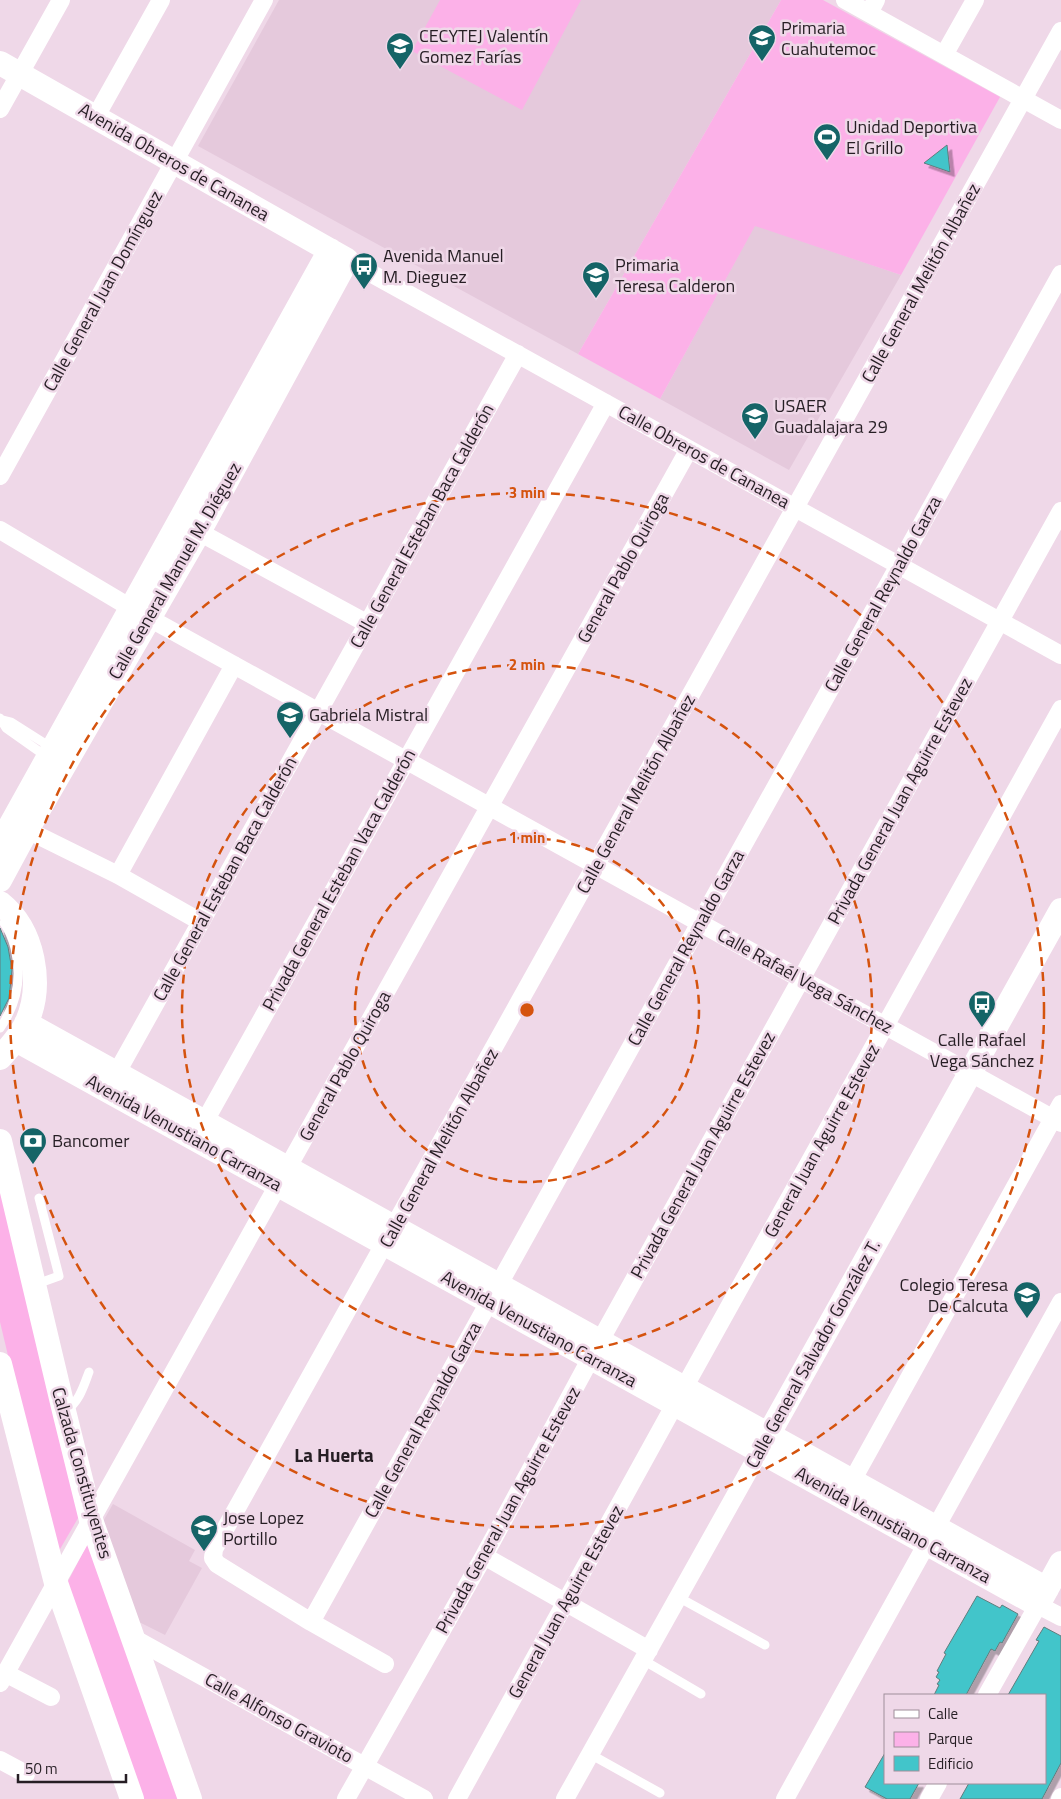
<svg xmlns="http://www.w3.org/2000/svg" width="1061" height="1799" viewBox="0 0 1061 1799" font-family="'Titillium Web',sans-serif">
<style>
.built{fill:#e5c9dc}
.green{fill:#fcb1e8}
.building{fill:#42c5ca;stroke:#607d7d;filter:url(#shadow)}
.lines{fill:none;stroke-linecap:round;stroke-linejoin:round}
.lane{stroke:#fff;stroke-width:9}
.street{stroke:#fff;stroke-width:18}
.secondary{stroke:#fff;stroke-width:24}
.ring{fill:none;stroke:#d5530e;stroke-width:2.5;stroke-dasharray:9 6}
.labels{text-anchor:middle;stroke-width:5;stroke-linejoin:round;paint-order:stroke}
.poi-label{font-size:18px;fill:#261e24;stroke:#efd8e8;text-anchor:start}
.street-label{font-size:18px;fill:#261e24;stroke:#efd8e8}
.neighbourhood-label{font-size:19px;font-weight:bold;fill:#261e24;stroke:#efd8e8}
.centre{fill:#d5530e;stroke:#efd8e8;stroke-width:2.5}
.ring-label{font-size:15px;text-anchor:middle;font-weight:bold;fill:#d5530e;stroke:#efd8e8;stroke-width:5;stroke-linejoin:round;paint-order:stroke}
</style>
<defs>
<filter id="shadow"><feDropShadow dx="4.5" dy="4.5" stdDeviation="0" flood-color="#0004"/></filter>
</defs>
<rect width="100%" height="100%" fill="#efd8e8"/>
<path class="built" d="M279 0H781L578 354 198 146Z
M755 225 901 275 789 470 660 399Z
M113 1504 195 1550 189 1561 202 1568 165 1635 139 1622 102 1523Z"/>
<path class="green" d="M440 0H581L522 110 412 51Z
M781 0H823L1000 97 901 275 755 226 660 399 578 354Z
M0 1175 81 1513 56 1556 0 1322Z
M89 1541 182 1799H141L65 1587Z"/>
<path class="building" d="M947 145 950 172 924 163Z
M0 928 8 947 12 970 9 998 0 1016Z
M977 1596 1000 1608 1002 1605 1018 1614 1002 1643 1000 1642 995 1651 991 1649 966 1695H934L939 1685 937 1684 940 1680 936 1677 939 1672 937 1671 946 1654 944 1653Z
M1044 1627 1061 1636V1763L1042 1799H960L969 1783H1045V1695H1008L1039 1641 1036 1640Z
M885 1753V1783H919L910 1799H887L865 1787Z"/>
<g class="lines">
<path class="lane" d="M0 718 6 728 47 757
M3 720 11 722 52 748
M0 1028C18 1003 22 977 15 948 13 940 9 930 4 923
M34 1285 59 1276 39 1198
M66 1410C79 1403 84 1385 89 1372
M678 1597 765 1645
M643 1660 701 1694
M590 1754 660 1793"/>
<path class="street" d="M845 0 1061 120
M869 13 876 0
M944 55 975 0
M0 109 61 0
M95 118 161 0
M347 260 1061 655
M0 476 264 0
M0 530 131 608 1061 1123
M199 532 368 624
M27 830 118 875 201 922
M118 875 234 665
M111 1083 518 354
M205 1121 606 403
M684 1388 1061 709
M852 1481 1061 1104
M484 1556 649 1650
M311 1622 1061 274
M133 1638 424 1799
M385 1664 311 1622 217 1564 213 1558 214 1549 1061 31
M5 1673 51 1697
M0 1683 689 449
M987 1695 1038 1605 1061 1617
M0 1760 26 1774
M346 1799 484 1556 600 1341 1061 511
M457 1799 675 1404
M565 1799 760 1451
M785 1799 1061 1302
M929 1799 938 1783
M1060 1799 1061 1797"/>
<path class="secondary" d="M0 63 347 260 199 532 27 830 0 880
M0 844 330 250
M0 903C34 930 44 985 26 1024 19 1037 10 1047 0 1058
M26 1023 1047 1589
M16 1040 1038 1605 1061 1563
M0 1141 64 1411 91 1520 190 1799
M0 1364 56 1583 132 1799
M761 1448 1061 910"/>
</g>
<g class="ring">
<circle cx="527" cy="1010" r="172"/>
<circle cx="527" cy="1010" r="345"/>
<circle cx="527" cy="1010" r="517"/>
</g>
<defs>
<g id="school-pin" transform="scale(1.4375)"><path d="M0 17L-7.5 6A9.5 9.5 0 1 1 7.5 6Z" fill="#156467" stroke="#efd8e8"/><path d="M0-5L7-2L0 1L-7-2ZM-4 1L0 2.5L4 1V4Q0 6-4 4Z" fill="#fff"/></g>
<g id="university-pin" transform="scale(1.4375)"><path d="M0 17L-7.5 6A9.5 9.5 0 1 1 7.5 6Z" fill="#156467" stroke="#efd8e8"/><path d="M0-5L7-2L0 1L-7-2ZM-4 1L0 2.5L4 1V4Q0 6-4 4Z" fill="#fff"/></g>
<g id="stadium-pin" transform="scale(1.4375)"><path d="M0 17L-7.5 6A9.5 9.5 0 1 1 7.5 6Z" fill="#156467" stroke="#efd8e8"/><path d="M0-5a6.5 5 0 1 0 0 10a6.5 5 0 1 0 0-10ZM-3.5-1.8h7v3.6h-7Z" fill="#fff"/></g>
<g id="bus-pin" transform="scale(1.4375)"><path d="M0 17L-7.5 6A9.5 9.5 0 1 1 7.5 6Z" fill="#156467" stroke="#efd8e8"/><path d="M-5-6H5V4H4V6H2V4H-2V6H-4V4H-5ZM-3.5-4V0h7V-4ZM-3.5 1.2v1.5H-2V1.2ZM2 1.2v1.5H3.5V1.2Z" fill="#fff"/></g>
<g id="bank-pin" transform="scale(1.4375)"><path d="M0 17L-7.5 6A9.5 9.5 0 1 1 7.5 6Z" fill="#156467" stroke="#efd8e8"/><path d="M-6-4H6V4H-6ZM0-2.3a2.3 2.3 0 1 0 0 4.6a2.3 2.3 0 1 0 0-4.6Z" fill="#fff"/></g>
</defs>
<g fill-rule="evenodd">
<use href="#school-pin" x="762" y="38"/>
<use href="#university-pin" x="400" y="46"/>
<use href="#stadium-pin" x="827" y="137"/>
<use href="#bus-pin" x="364" y="266"/>
<use href="#school-pin" x="596" y="275"/>
<use href="#school-pin" x="755" y="416"/>
<use href="#school-pin" x="290" y="715"/>
<use href="#bus-pin" x="982" y="1004"/>
<use href="#bank-pin" x="33" y="1141"/>
<use href="#school-pin" x="1027" y="1295"/>
<use href="#school-pin" x="204" y="1528"/>
</g>
<g class="labels">
<g class="poi-label">
<text x="781" y="34">Primaria<tspan x="781" dy="21">Cuahutemoc</tspan></text>
<text x="419" y="42">CECYTEJ Valentín<tspan x="419" dy="21">Gomez Farías</tspan></text>
<text x="846" y="133">Unidad Deportiva<tspan x="846" dy="21">El Grillo</tspan></text>
<text x="383" y="262">Avenida Manuel<tspan x="383" dy="21">M. Dieguez</tspan></text>
<text x="615" y="271">Primaria<tspan x="615" dy="21">Teresa Calderon</tspan></text>
<text x="774" y="412">USAER<tspan x="774" dy="21">Guadalajara 29</tspan></text>
<text x="309" y="721">Gabriela Mistral</text>
<text x="982" y="1046" text-anchor="middle">Calle Rafael<tspan x="982" dy="21">Vega Sánchez</tspan></text>
<text x="52" y="1147">Bancomer</text>
<text x="1008" y="1291" text-anchor="end">Colegio Teresa<tspan x="1008" dy="21">De Calcuta</tspan></text>
<text x="223" y="1524">Jose Lopez<tspan x="223" dy="21">Portillo</tspan></text>
</g>
<g class="street-label">
<text transform="translate(174 162) rotate(30)" y="6">Avenida Obreros de Cananea</text>
<text transform="translate(921 283) rotate(-61)" y="6">Calle General Melitón Albañez</text>
<text transform="translate(103 291) rotate(-61)" y="6">Calle General Juan Domínguez</text>
<text transform="translate(704 457) rotate(29)" y="6">Calle Obreros de Cananea</text>
<text transform="translate(422 526) rotate(-61)" y="6">Calle General Esteban Baca Calderón</text>
<text transform="translate(623 568) rotate(-61)" y="6">General Pablo Quiroga</text>
<text transform="translate(175 571) rotate(-60)" y="6">Calle General Manuel M. Diéguez</text>
<text transform="translate(883 594) rotate(-61)" y="6">Calle General Reynaldo Garza</text>
<text transform="translate(636 794) rotate(-61)" y="6">Calle General Melitón Albañez</text>
<text transform="translate(900 801) rotate(-61)" y="6">Privada General Juan Aguirre Estevez</text>
<text transform="translate(225 879) rotate(-61)" y="6">Calle General Esteban Baca Calderón</text>
<text transform="translate(339 880) rotate(-61)" y="6">Privada General Esteban Vaca Calderón</text>
<text transform="translate(686 948) rotate(-61)" y="6">Calle General Reynaldo Garza</text>
<text transform="translate(805 981) rotate(29)" y="6">Calle Rafaél Vega Sánchez</text>
<text transform="translate(345 1066) rotate(-61)" y="6">General Pablo Quiroga</text>
<text transform="translate(184 1133) rotate(29)" y="6">Avenida Venustiano Carranza</text>
<text transform="translate(822 1141) rotate(-61)" y="6">General Juan Aguirre Estevez</text>
<text transform="translate(439 1148) rotate(-61)" y="6">Calle General Melitón Albañez</text>
<text transform="translate(703 1155) rotate(-61)" y="6">Privada General Juan Aguirre Estevez</text>
<text transform="translate(539 1329) rotate(29)" y="6">Avenida Venustiano Carranza</text>
<text transform="translate(813 1354) rotate(-61)" y="6">Calle General Salvador González T.</text>
<text transform="translate(423 1420) rotate(-61)" y="6">Calle General Reynaldo Garza</text>
<text transform="translate(82 1473) rotate(74)" y="6">Calzada Constituyentes</text>
<text transform="translate(508 1510) rotate(-61)" y="6">Privada General Juan Aguirre Estevez</text>
<text transform="translate(893 1525) rotate(29)" y="6">Avenida Venustiano Carranza</text>
<text transform="translate(566 1602) rotate(-61)" y="6">General Juan Aguirre Estevez</text>
<text transform="translate(279 1718) rotate(29)" y="6">Calle Alfonso Gravioto</text>
</g>
<g class="neighbourhood-label">
<text x="334" y="1462">La Huerta</text>
</g>
</g>
<circle cx="527" cy="1010" r="8" class="centre"/>
<g class="ring-label">
<text x="527" y="498">3 min</text>
<text x="527" y="670">2 min</text>
<text x="527" y="843">1 min</text>
</g>
<rect x="884" y="1694" width="162" height="90" fill="#efd8e8" stroke="#9f8e9a"/>
<rect x="894" y="1710" width="25" height="8" fill="#ffffff" stroke="#9f8e9a"/>
<text x="928" y="1719" font-size="15" fill="#261e24">Calle</text>
<rect x="894" y="1732" width="25" height="15" fill="#fcb1e8" stroke="#9f8e9a"/>
<text x="928" y="1744" font-size="15" fill="#261e24">Parque</text>
<rect x="894" y="1756" width="25" height="15" fill="#42c5ca" stroke="#9f8e9a"/>
<text x="928" y="1769" font-size="15" fill="#261e24">Edificio</text>
<path d="M18 1774v8h108v-8" fill="none" stroke="#261e24" stroke-width="2.5"/>
<text x="25" y="1774" font-size="15" fill="#261e24" stroke="#efd8e8" stroke-width="4" paint-order="stroke">50 m</text>
</svg>
